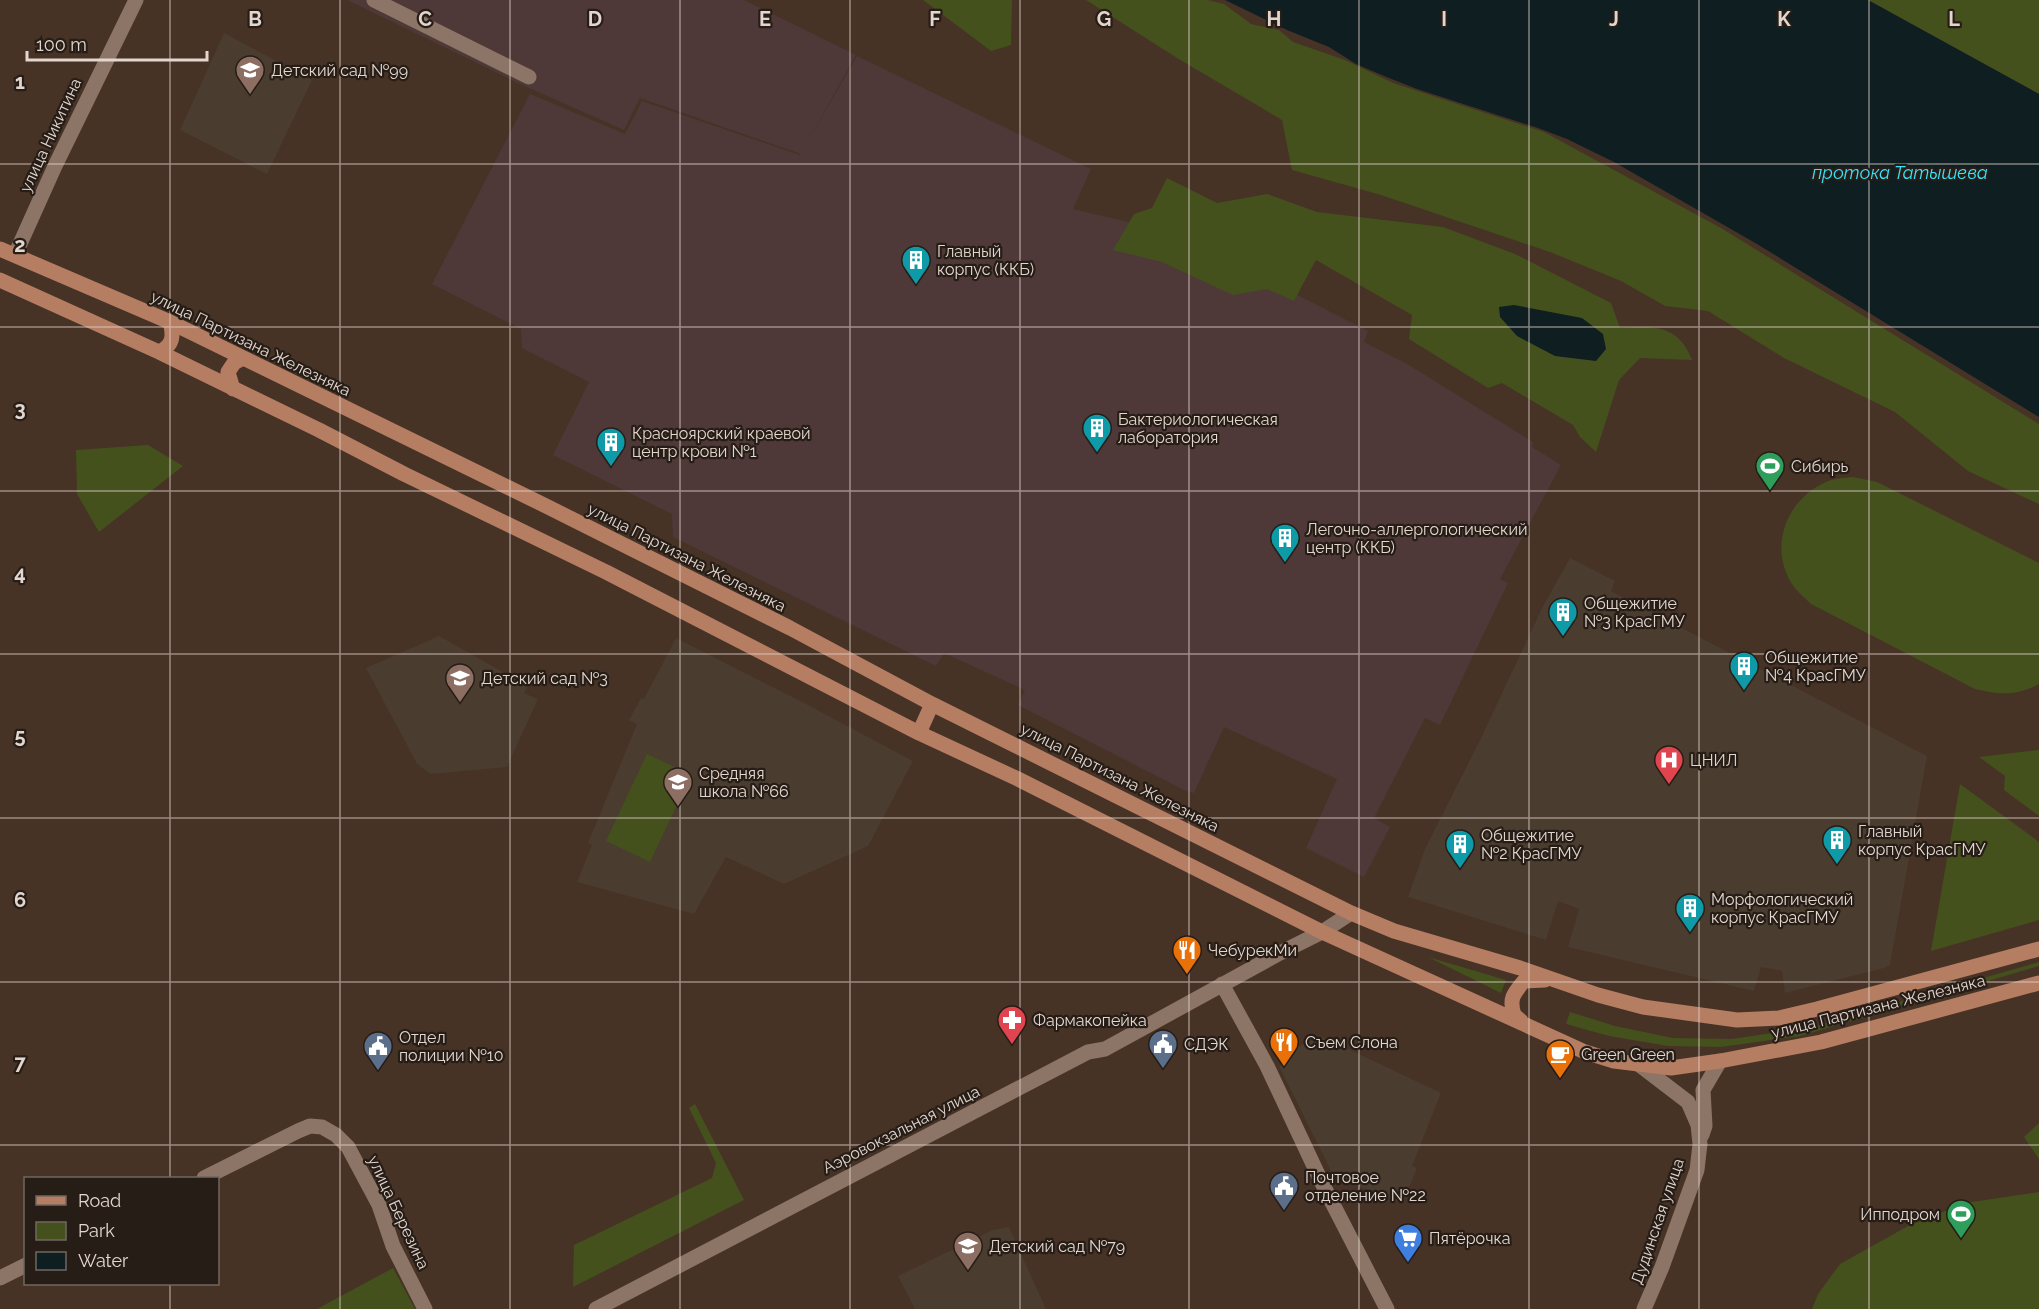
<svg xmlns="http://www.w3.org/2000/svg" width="2039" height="1309" viewBox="0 0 2039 1309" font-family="Raleway,sans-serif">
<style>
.education{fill:#4a3c2f}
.medical{fill:#4e3938}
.green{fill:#44511d}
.water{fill:#0f1e21}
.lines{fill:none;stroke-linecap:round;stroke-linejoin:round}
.minor{stroke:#8c7466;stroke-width:15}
.major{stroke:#b57d62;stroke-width:15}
.grid{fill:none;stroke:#e3d6ce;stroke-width:1.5;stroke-opacity:0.55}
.labels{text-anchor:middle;stroke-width:4.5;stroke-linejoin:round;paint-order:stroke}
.poi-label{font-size:16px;fill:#e3d6ce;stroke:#261d17;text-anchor:start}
.street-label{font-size:16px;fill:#e3d6ce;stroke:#261d17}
.water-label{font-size:18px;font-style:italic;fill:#35e5fd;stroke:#261d17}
.grid-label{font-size:20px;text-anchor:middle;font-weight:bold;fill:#e3d6ce;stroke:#261d17;stroke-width:4.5;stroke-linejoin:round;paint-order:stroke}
</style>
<rect width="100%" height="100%" fill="#473226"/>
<path class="education" d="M224 33 312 80 267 174 180 130Z
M1570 558 1615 581 1611 591 1927 756 1890 965 1884 968 1785 993 1782 971 1761 967 1754 991 1568 947 1579 909 1558 901 1546 940 1408 897 1425 849 1480 740 1543 606Z
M439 636 528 686 524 693 538 699 507 767 431 774 417 764 366 668Z
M676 638 808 705 913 761 868 846 784 884 726 857 694 914 577 882 592 845 588 843 637 724 629 720 641 698 644 699Z
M1321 1036 1441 1093 1412 1166 1417 1168 1403 1203 1370 1190 1336 1181 1279 1066 1286 1062 1281 1054Z
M1009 1227 1046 1309H915L898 1276 993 1230Z"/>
<path class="medical" d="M347 0H744L856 55 805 146 857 56 1091 169 1073 209 1128 222 1150 220 1368 331 1364 342 1409 365 1533 442 1532 447 1561 465 1500 579 1508 583 1440 725 1425 718 1374 818 1390 827 1364 877 1306 848 1337 779 1224 727 1194 793 1186 791 1018 705 1025 690 944 653 936 666 673 537 672 514 553 455 589 382 522 348 521 329 432 284 530 94 625 134 642 101 800 155 801 154 640 98 624 130 518 83Z"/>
<path class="green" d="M923 0H1012L1011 45 991 51Z
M1086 0H1208L1224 4 1251 24 1279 30 1293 42 1345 60 1393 83 1544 132 1721 228 2039 424V504L1968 471 1895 412 1784 358 1708 311 1665 306 1621 281 1550 252 1381 195 1292 170 1282 120 1177 58Z
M1868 0H2039V94Z
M1167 178 1217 203 1267 194 1317 212 1443 227 1515 254 1611 303 1620 328C1653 326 1678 324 1692 360L1640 358 1619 380 1596 452 1580 437 1573 425 1502 383 1488 388 1409 339 1412 315 1316 260 1294 301 1267 289 1233 295 1162 262 1113 250 1134 214 1152 208Z
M148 445 183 466 99 532 77 494 76 450Z
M1853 477 1877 482 2039 563V684C2015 696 2001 695 1975 689L1811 604C1805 598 1796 591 1792 584 1768 546 1787 499 1826 482 1834 478 1844 478 1853 477Z
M2039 750V816L2004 790 2005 776 1979 757Z
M647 754 691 775 650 862 606 841Z
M1960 784 2039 842V920L1931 951Z
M1428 957 1506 980 1501 993Z
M2039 962V966L1800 1036 1721 1047 1668 1046 1609 1036 1566 1024 1570 1012 1615 1026 1673 1038 1732 1039 1811 1027Z
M695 1104 744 1200 573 1287 574 1245 712 1178 716 1163 689 1108Z
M2039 1123V1159L2024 1137Z
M2039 1192V1309H1812L1818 1294 1840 1264 1908 1226 1965 1203Z
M393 1268 415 1309H317Z"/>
<path class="water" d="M1225 0H1868L2039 94V417L1757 244 1614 162 1567 139 1538 128 1417 89 1384 76 1356 64 1329 47 1287 30Z
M1514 305 1582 318 1603 334 1606 349 1596 361 1555 356 1517 336 1500 317 1499 307Z"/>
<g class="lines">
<path class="minor" d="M374 0 529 77
M15 255 55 166 136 0
M1222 984 1267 1066 1321 1181 1387 1309
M1637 1063 1688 1102 1698 1125 1700 1144 1697 1170 1662 1267 1644 1309
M1702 1135 1705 1126 1703 1090 1720 1061
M204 1178 298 1131 310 1126 322 1127 336 1135 348 1147 379 1205 393 1246 425 1309
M0 1278 26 1265
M596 1309 1088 1052 1105 1049 1280 953 1322 932 1351 913"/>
<path class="major" d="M0 249 170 322 544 505 790 628 932 704 1351 913 1394 931 1520 968 1598 995 1643 1007 1737 1020 1779 1018 1817 1009 2039 949
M0 280 159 352 319 430 404 474 606 572 919 733 1018 779 1322 932 1585 1052 1614 1061 1671 1068 1720 1061 1821 1042 2039 983
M159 352C173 346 174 336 170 322
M233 389 228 372 234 363 243 358
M919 733 932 704
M1521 1021 1514 1015C1509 999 1513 994 1524 981L1545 980"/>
</g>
<path class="grid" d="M170 0V1178M340 0V1309M510 0V1309M680 0V1309M850 0V1309M1020 0V1309M1189 0V1309M1359 0V1309M1529 0V1309M1699 0V1309M1869 0V1309M0 164H2039M0 327H2039M0 491H2039M0 654H2039M0 818H2039M0 982H2039M0 1145H2039M170 1284V1309"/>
<defs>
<g id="school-pin" transform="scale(1.5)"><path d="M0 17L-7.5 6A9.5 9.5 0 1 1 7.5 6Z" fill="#8d6e63" stroke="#261d17"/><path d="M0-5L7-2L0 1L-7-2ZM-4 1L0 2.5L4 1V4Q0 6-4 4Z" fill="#fff"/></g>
<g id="building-pin" transform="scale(1.5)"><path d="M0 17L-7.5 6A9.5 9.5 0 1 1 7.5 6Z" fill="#0f9aa8" stroke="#261d17"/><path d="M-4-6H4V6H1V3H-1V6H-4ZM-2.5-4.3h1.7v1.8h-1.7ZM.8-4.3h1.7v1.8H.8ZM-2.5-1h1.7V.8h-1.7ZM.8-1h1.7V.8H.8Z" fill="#fff"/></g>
<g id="stadium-pin" transform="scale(1.5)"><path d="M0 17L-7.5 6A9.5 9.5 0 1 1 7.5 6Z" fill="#2e9e5b" stroke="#261d17"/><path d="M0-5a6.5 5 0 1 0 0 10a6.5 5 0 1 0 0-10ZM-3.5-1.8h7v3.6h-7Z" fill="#fff"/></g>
<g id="hospital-pin" transform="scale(1.5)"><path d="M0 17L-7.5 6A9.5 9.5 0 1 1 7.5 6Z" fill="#e0444e" stroke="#261d17"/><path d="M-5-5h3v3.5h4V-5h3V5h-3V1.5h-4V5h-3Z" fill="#fff"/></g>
<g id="restaurant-pin" transform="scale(1.5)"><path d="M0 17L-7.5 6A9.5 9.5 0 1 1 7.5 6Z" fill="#e8710a" stroke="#261d17"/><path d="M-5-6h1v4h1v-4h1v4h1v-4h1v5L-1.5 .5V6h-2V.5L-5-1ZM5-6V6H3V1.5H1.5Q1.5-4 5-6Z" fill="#fff"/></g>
<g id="pharmacy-pin" transform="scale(1.5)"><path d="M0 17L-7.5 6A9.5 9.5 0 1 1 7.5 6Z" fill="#e0444e" stroke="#261d17"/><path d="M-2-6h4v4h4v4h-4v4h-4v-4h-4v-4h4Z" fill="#fff"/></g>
<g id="civic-pin" transform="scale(1.5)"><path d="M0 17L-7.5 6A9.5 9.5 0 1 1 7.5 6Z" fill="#5c6f8a" stroke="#261d17"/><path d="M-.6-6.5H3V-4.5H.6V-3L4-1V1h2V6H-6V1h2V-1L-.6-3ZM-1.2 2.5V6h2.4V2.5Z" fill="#fff"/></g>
<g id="cafe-pin" transform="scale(1.5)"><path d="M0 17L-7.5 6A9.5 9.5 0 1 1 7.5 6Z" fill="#e8710a" stroke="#261d17"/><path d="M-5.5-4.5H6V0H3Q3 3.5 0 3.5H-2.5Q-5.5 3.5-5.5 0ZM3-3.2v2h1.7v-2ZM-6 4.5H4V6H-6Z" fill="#fff"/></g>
<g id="supermarket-pin" transform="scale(1.5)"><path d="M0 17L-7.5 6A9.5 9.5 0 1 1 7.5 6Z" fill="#3f7fe0" stroke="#261d17"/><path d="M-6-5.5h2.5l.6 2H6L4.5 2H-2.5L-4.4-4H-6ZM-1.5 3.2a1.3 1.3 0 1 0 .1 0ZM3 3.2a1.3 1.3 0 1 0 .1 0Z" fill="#fff"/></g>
</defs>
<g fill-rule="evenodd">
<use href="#school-pin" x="250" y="70"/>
<use href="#building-pin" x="916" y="260"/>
<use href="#building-pin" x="1097" y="428"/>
<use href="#building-pin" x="611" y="442"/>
<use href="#stadium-pin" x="1770" y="466"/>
<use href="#building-pin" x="1285" y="538"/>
<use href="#building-pin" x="1563" y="612"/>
<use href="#building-pin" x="1744" y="666"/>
<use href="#school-pin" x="460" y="678"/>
<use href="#hospital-pin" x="1669" y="760"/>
<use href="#school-pin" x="678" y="782"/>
<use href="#building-pin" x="1837" y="840"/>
<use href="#building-pin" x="1460" y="844"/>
<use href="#building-pin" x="1690" y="908"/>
<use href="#restaurant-pin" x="1187" y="950"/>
<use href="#pharmacy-pin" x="1012" y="1020"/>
<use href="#restaurant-pin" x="1284" y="1042"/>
<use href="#civic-pin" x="1163" y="1044"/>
<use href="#civic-pin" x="378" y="1046"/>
<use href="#cafe-pin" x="1560" y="1054"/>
<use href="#civic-pin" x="1284" y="1186"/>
<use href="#stadium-pin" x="1961" y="1214"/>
<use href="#supermarket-pin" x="1408" y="1238"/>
<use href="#school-pin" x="968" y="1246"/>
</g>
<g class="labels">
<g class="poi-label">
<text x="271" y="76">Детский сад №99</text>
<text x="937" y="257">Главный<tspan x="937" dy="18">корпус (ККБ)</tspan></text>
<text x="1118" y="425">Бактериологическая<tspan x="1118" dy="18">лаборатория</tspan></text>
<text x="632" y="439">Красноярский краевой<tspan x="632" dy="18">центр крови №1</tspan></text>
<text x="1791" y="472">Сибирь</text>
<text x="1306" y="535">Легочно-аллергологический<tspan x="1306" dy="18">центр (ККБ)</tspan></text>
<text x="1584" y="609">Общежитие<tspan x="1584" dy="18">№3 КрасГМУ</tspan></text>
<text x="1765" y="663">Общежитие<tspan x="1765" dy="18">№4 КрасГМУ</tspan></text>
<text x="481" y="684">Детский сад №3</text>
<text x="1690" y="766">ЦНИЛ</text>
<text x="699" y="779">Средняя<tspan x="699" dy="18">школа №66</tspan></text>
<text x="1858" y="837">Главный<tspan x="1858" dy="18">корпус КрасГМУ</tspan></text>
<text x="1481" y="841">Общежитие<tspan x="1481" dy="18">№2 КрасГМУ</tspan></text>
<text x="1711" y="905">Морфологический<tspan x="1711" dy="18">корпус КрасГМУ</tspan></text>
<text x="1208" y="956">ЧебурекМи</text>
<text x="1033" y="1026">Фармакопейка</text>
<text x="399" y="1043">Отдел<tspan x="399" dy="18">полиции №10</tspan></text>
<text x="1305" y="1048">Съем Слона</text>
<text x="1184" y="1050">СДЭК</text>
<text x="1581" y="1060">Green Green</text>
<text x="1305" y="1183">Почтовое<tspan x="1305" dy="18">отделение №22</tspan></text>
<text x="1940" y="1220" text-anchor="end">Ипподром</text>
<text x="1429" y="1244">Пятёрочка</text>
<text x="989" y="1252">Детский сад №79</text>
</g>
<g class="street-label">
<text transform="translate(50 135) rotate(-65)" y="6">улица Никитина</text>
<text transform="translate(251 343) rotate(26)" y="6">улица Партизана Железняка</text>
<text transform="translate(687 557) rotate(27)" y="6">улица Партизана Железняка</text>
<text transform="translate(1120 777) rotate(27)" y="6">улица Партизана Железняка</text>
<text transform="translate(1878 1006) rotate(-14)" y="6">улица Партизана Железняка</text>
<text transform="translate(901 1129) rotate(-27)" y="6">Аэровокзальная улица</text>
<text transform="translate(399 1212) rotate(65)" y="6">улица Березина</text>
<text transform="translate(1657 1221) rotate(-71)" y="6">Дудинская улица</text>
</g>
<g class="water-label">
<text x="1900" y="179">протока Татышева</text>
</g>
</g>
<g class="grid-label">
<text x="255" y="26">B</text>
<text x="425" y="26">C</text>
<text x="595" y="26">D</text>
<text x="765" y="26">E</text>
<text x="935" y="26">F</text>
<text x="1104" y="26">G</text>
<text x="1274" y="26">H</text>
<text x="1444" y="26">I</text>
<text x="1614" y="26">J</text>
<text x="1784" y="26">K</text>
<text x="1954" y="26">L</text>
<text x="20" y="89">1</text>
<text x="20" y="252">2</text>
<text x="20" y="416">3</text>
<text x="20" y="580">4</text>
<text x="20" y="743">5</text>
<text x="20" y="907">6</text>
<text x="20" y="1070">7</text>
</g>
<rect x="24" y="1177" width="195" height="108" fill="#261d17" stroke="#726760" stroke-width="1.5"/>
<rect x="36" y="1196" width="30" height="9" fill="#b57d62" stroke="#726760" stroke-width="1.5"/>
<text x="78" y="1207" font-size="18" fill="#e3d6ce">Road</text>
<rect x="36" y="1222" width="30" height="18" fill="#44511d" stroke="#726760" stroke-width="1.5"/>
<text x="78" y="1237" font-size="18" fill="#e3d6ce">Park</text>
<rect x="36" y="1252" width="30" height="18" fill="#0f1e21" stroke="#726760" stroke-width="1.5"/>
<text x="78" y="1267" font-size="18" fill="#e3d6ce">Water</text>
<path d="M27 51v9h180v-9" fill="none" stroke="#e3d6ce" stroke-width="3"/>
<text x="36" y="51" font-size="18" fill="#e3d6ce" stroke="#261d17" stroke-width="4.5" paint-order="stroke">100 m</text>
</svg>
